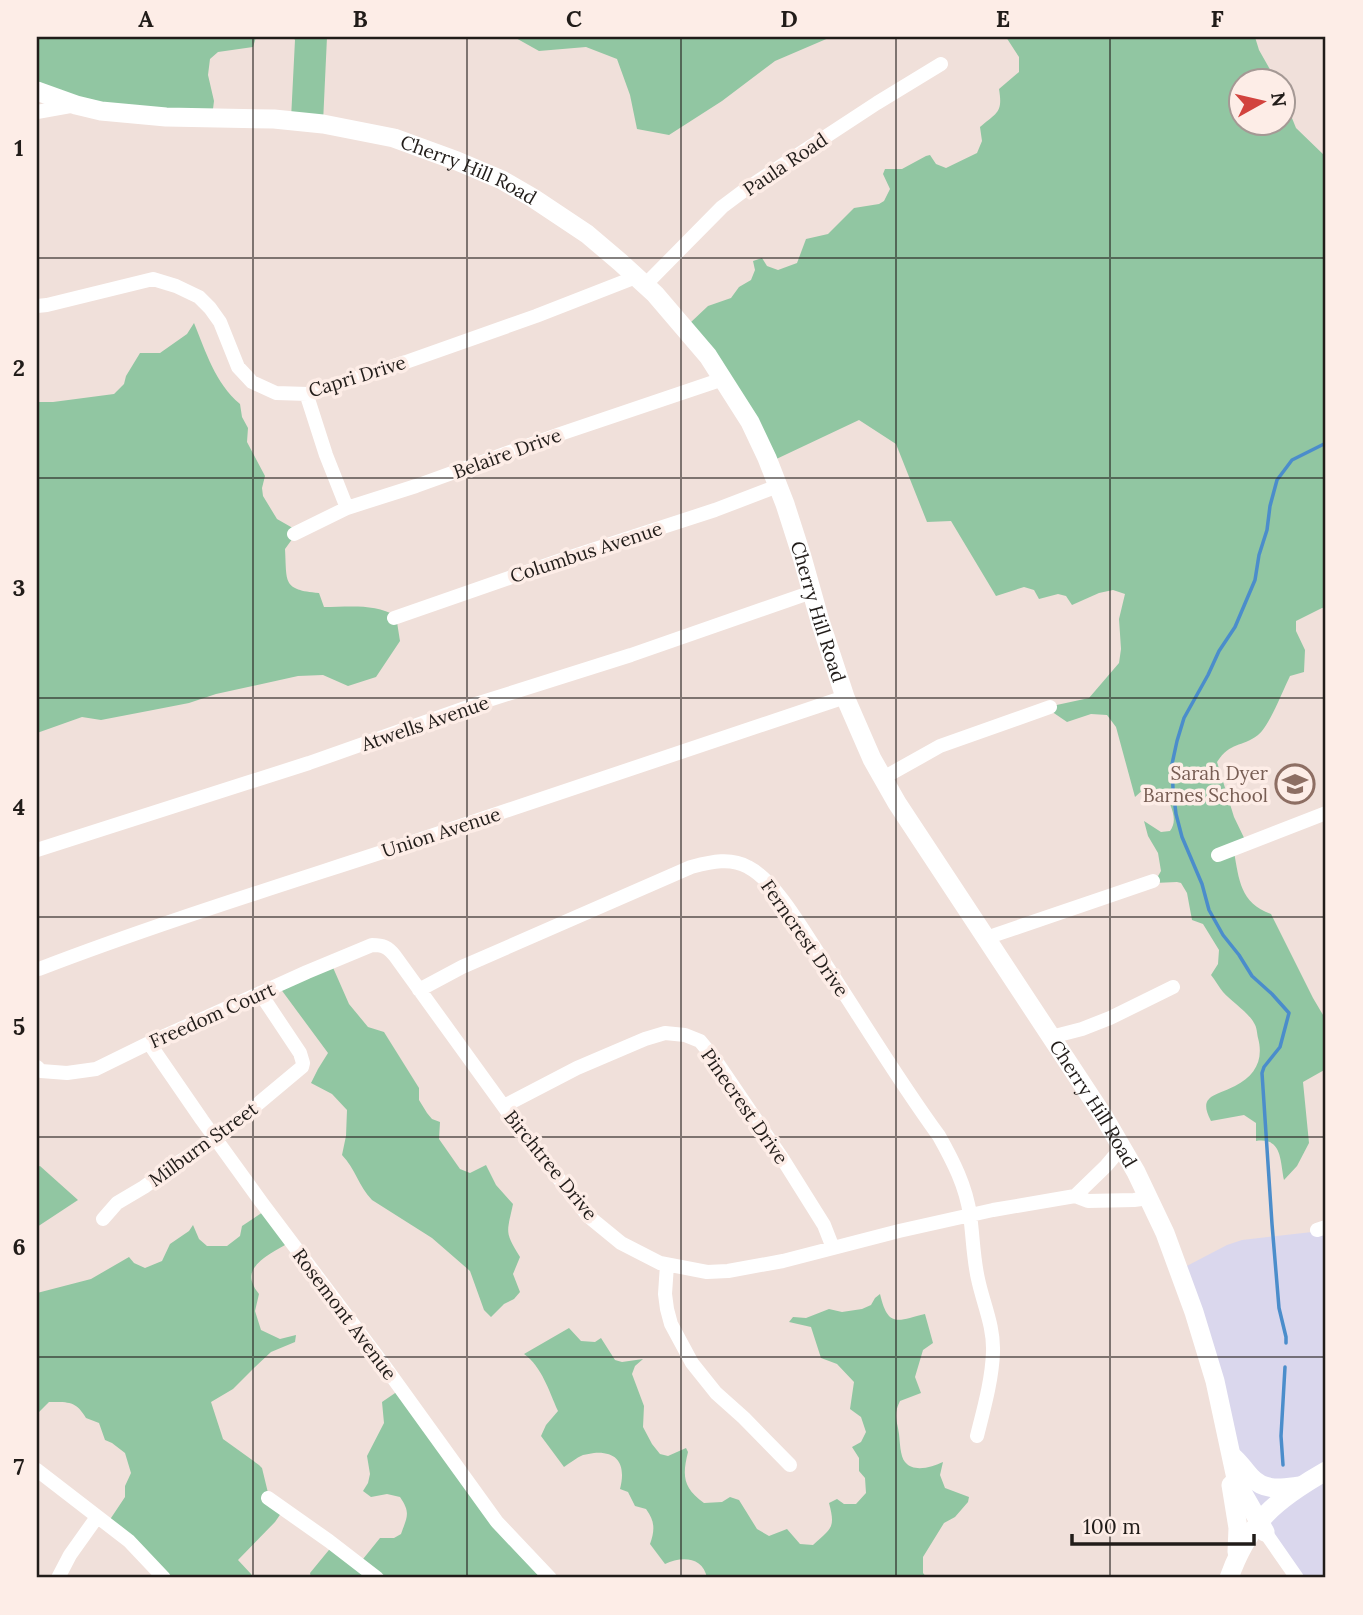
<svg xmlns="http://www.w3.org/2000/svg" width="1363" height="1615" viewBox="0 0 1363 1615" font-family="Lora,serif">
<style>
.commercial{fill:#dad7ed}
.green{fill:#91c6a2}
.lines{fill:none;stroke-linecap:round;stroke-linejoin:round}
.stream{stroke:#4b8dcb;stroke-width:3.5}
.minor{stroke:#fff;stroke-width:14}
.secondary{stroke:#fff;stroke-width:19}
.grid{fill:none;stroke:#211c19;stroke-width:2;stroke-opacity:0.55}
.labels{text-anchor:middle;stroke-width:7;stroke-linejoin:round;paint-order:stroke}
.street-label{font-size:19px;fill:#211c19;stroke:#fdede7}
.education-label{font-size:19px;fill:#785e54;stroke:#fdede7;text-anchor:end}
.neatline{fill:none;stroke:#211c19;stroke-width:2.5}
.grid-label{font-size:23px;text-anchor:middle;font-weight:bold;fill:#211c19}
</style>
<rect width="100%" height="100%" fill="#f0e0da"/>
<path class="commercial" d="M1326 1226V1578H1294L1245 1486 1181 1269 1227 1245 1242 1240 1312 1232Z"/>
<path class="green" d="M37 37H256L253 47 218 52 210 59 208 75 214 101 212 117 177 118 37 90Z
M293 37H327L323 123 291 119 295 40Z
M514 37H831L775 61 722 101 669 135 637 129 630 95 617 59 586 47 539 51Z
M1006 37H1255L1259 50 1276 80H1240V122H1282L1283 96 1296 128 1326 157V607L1322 608 1296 621V631L1305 650 1304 672 1290 676C1283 690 1269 727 1258 735 1241 748 1231 741 1217 762L1234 817 1247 844 1234 852C1239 879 1240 903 1271 914L1313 998 1326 1020V1069L1303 1082 1309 1143 1297 1166 1284 1180C1280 1160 1282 1137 1256 1141V1123L1244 1115 1211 1121C1197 1095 1216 1096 1235 1086 1255 1076 1264 1060 1258 1038 1257 1034 1257 1027 1254 1023 1249 1013 1231 1001 1223 992 1219 987 1215 980 1211 975L1218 964 1219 950 1203 924 1192 920 1187 893 1181 883 1177 882 1154 883 1161 871 1158 853 1148 836 1144 821 1161 832 1170 831C1179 819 1170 805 1165 793L1146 787 1135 797 1116 727 1107 715 1091 714 1067 722 1048 709 1052 706 1089 698 1119 663 1121 649 1119 619 1125 594 1113 590 1099 593 1072 605 1066 596 1058 594 1039 599 1034 590 1024 587 996 596 951 521 927 522 896 444 859 420 770 462 690 323 708 306 731 298 739 287 751 280 755 270 753 261 762 258 767 266 778 270 797 263 806 239 828 234 854 208 879 204 884 201 890 189 883 174 885 169H902L926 156 930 155 936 164 946 168 977 153 982 141 980 127C997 112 1003 113 999 89L1019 72V57Z
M194 323C206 352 215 383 240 404L242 417 248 428 247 442 265 476 262 488 263 496 277 519 298 531 285 549C287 582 282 590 319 593L324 607C347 607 375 603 396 616L400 641 376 677 348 686 323 675 298 676 216 694 189 703 153 710 101 720 82 717 37 733V402H53L114 394 124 384 126 376 140 353H160L187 334Z
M331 963 349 1004 368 1027 384 1032 419 1088V1100L427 1113 432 1119 440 1122 439 1139 460 1169 470 1173 486 1165 496 1185 513 1204C507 1233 504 1231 520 1257L513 1274 520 1292 514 1299 504 1304 491 1317 484 1310 470 1271 432 1238 372 1200C359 1187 355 1168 342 1155L346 1136 347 1110 332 1094 311 1083 318 1069 328 1053 280 988Z
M40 1166 78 1200 37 1227V1167Z
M266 1210 288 1243C275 1252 244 1264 253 1284 254 1288 257 1291 259 1294L255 1311 261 1330 280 1339 296 1335 295 1342 271 1352 255 1367 233 1389 211 1402 223 1439 259 1465 262 1468 269 1497 284 1509 275 1522 238 1560 251 1574 253 1578H165L107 1524 125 1497V1486L131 1473 125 1453 112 1443 105 1440 99 1423 86 1418C76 1401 69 1402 49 1402L37 1414V1293L91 1279 129 1257 134 1263 145 1268 162 1261 170 1244 189 1231 193 1225 199 1239 207 1246H227L240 1236 242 1226Z
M880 1294C888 1328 897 1321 925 1314L933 1343 923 1350 915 1377 921 1393 900 1401C893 1415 897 1420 899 1434 900 1442 900 1456 905 1462 914 1473 932 1467 943 1462L940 1475 945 1488 969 1497 968 1502 955 1517 944 1523 923 1557V1573L927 1578H707C703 1557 682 1556 665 1564L650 1544C655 1530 655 1521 646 1509L635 1506 628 1492 620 1489C626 1466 619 1451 594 1453 590 1454 587 1454 583 1455 576 1458 570 1463 564 1467L541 1436 546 1425 558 1411C549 1391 542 1367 524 1354L569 1328 581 1341 595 1342 601 1338 615 1360 622 1362 643 1359 635 1366 632 1374 644 1406 643 1427 652 1444 660 1454 668 1456 686 1448 688 1452C682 1476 683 1488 704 1503L722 1502 730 1497 739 1500 757 1529 769 1536 787 1529 800 1544 813 1545C831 1528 836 1529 829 1503L837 1499 844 1504H856L866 1493 865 1478 859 1471V1458L852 1447 861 1442 866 1432 861 1417 850 1409 854 1382 837 1364 821 1358 811 1327 789 1322 793 1317 806 1318 829 1309 842 1312 862 1309 871 1305 875 1298Z
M401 1389 452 1459 552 1578H311L310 1573 333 1545 359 1564 380 1538H394L401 1534C407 1517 411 1513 400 1497L387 1494 371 1497 363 1491 368 1483 370 1474 367 1456 384 1423 382 1402Z"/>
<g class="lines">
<path class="stream" d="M1286 1343V1337L1279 1308 1272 1224 1262 1073 1264 1067 1280 1047 1289 1013 1272 994 1252 976 1239 955 1223 935 1209 910 1202 884 1182 837 1176 814 1173 789 1172 764 1177 741 1184 718 1208 675 1219 651 1235 627 1255 580 1259 555 1267 530 1270 506 1277 480 1292 460 1326 443
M1283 1465 1281 1436 1285 1367"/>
<path class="minor" d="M37 112 76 105
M645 285 722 207 746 189 877 103 941 64
M37 306 47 305 153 279 176 286 199 297 210 308 220 322 238 367 252 382 276 393 308 394 406 362 536 316 636 277
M308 394V399L326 455 347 508
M294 534 347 508 416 486 560 434 723 379
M394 618 558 561 715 510 778 486
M883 778 940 746 1050 707
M37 850 309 763 476 704 631 655 812 592
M1218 855 1326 813
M986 938 1153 881
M39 969C164 921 292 882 419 840 561 792 703 744 845 697
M419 990 462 967 691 867C711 862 730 857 748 867 777 882 805 934 824 962 862 1020 898 1080 939 1136 953 1161 966 1186 970 1215 973 1236 973 1257 978 1279 983 1303 994 1326 993 1352 992 1380 984 1408 977 1436
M1051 1037 1082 1029 1110 1018 1173 987
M149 1043 202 1120 262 1203 383 1364 497 1522 550 1578
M37 1067 41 1071 67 1073 96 1069 149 1043 307 972 372 945C383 945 388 947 395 956L520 1129 588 1216 621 1243 660 1263 707 1272 728 1271 783 1261 899 1231 993 1210 1075 1196 1088 1201 1134 1200 1149 1198
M504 1106 577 1068 645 1039 665 1033 685 1035 700 1041 714 1058 782 1158 824 1225 833 1248
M1075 1196 1106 1166 1122 1147
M103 1219 117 1203 144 1187 176 1164 216 1139 302 1067 303 1063 300 1053 260 993
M1317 1230 1326 1227
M667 1265 665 1294 667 1309 671 1324 692 1363 716 1393 744 1418 790 1465
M37 1470 129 1541 164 1578
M268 1498 329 1541 377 1578
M1265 1532 1297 1578
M58 1578 70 1555 97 1517"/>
<g class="secondary">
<path id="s1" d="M37 91 76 105 101 111 166 117 274 119 323 124 394 138 457 161 502 180 533 198 587 234 620 262 655 294 708 356 750 422 767 458 785 504 802 557 820 621 845 697 872 759 897 803 1104 1117 1136 1172 1165 1233 1194 1312 1215 1381 1237 1483 1265 1532"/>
<path d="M1232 1456C1240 1462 1244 1470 1251 1477 1265 1492 1282 1488 1300 1486"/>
<path d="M1231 1485 1238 1528 1237 1552"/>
<path d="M1229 1578C1249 1522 1275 1500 1326 1471"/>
</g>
</g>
<path class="grid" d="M253 37V1578M467 37V1578M681 37V1578M896 37V1578M1110 37V1578M37 258H1326M37 478H1326M37 698H1326M37 917H1326M37 1137H1326M37 1357H1326"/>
<defs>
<g id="school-ring" transform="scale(2.0125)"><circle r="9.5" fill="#fdede7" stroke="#8d6e63" stroke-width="1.5"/><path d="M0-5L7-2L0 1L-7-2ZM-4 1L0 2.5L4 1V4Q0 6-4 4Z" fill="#8d6e63"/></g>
</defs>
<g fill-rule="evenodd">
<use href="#school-ring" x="1295" y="784"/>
</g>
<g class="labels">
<g class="street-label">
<text transform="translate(785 164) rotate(-34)" y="7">Paula Road</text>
<text dy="7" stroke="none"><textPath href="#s1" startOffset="443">Cherry Hill Road</textPath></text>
<text transform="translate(357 376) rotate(-17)" y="7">Capri Drive</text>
<text transform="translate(507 453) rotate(-20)" y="7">Belaire Drive</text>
<text transform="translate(586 552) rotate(-18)" y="7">Columbus Avenue</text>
<text dy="7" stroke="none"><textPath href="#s1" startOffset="1031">Cherry Hill Road</textPath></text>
<text transform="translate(425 723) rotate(-19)" y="7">Atwells Avenue</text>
<text transform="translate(441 832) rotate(-18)" y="7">Union Avenue</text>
<text transform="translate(805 938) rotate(55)" y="7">Ferncrest Drive</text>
<text transform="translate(212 1015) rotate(-24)" y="7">Freedom Court</text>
<text dy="7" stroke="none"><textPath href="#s1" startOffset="1598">Cherry Hill Road</textPath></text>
<text transform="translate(745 1106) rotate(55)" y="7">Pinecrest Drive</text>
<text transform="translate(203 1144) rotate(-36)" y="7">Milburn Street</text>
<text transform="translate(551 1165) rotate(51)" y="7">Birchtree Drive</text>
<text transform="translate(345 1314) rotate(53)" y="7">Rosemont Avenue</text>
</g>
<g class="education-label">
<text x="1268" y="780">Sarah Dyer<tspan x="1268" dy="22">Barnes School</tspan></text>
</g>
</g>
<rect width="1363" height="1615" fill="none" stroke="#fdede7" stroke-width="77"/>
<g transform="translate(1262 102) rotate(82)"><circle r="33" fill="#fdede7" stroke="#a59995" stroke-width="2"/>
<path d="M0-5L12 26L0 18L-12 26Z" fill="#d2433e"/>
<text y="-10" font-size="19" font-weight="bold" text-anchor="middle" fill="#211c19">N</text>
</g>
<path d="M1072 1534v10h182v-10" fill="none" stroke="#211c19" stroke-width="3.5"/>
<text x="1083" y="1534" font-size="21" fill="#211c19" stroke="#fdede7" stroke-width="5" paint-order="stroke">100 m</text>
<rect x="38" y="38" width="1286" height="1538" class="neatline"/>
<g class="grid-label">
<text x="146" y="27">A</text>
<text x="360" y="27">B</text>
<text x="574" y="27">C</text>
<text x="789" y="27">D</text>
<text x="1003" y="27">E</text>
<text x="1217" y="27">F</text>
<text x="19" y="156">1</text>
<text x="19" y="376">2</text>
<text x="19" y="596">3</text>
<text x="19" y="815">4</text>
<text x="19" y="1035">5</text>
<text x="19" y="1255">6</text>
<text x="19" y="1475">7</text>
</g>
</svg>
